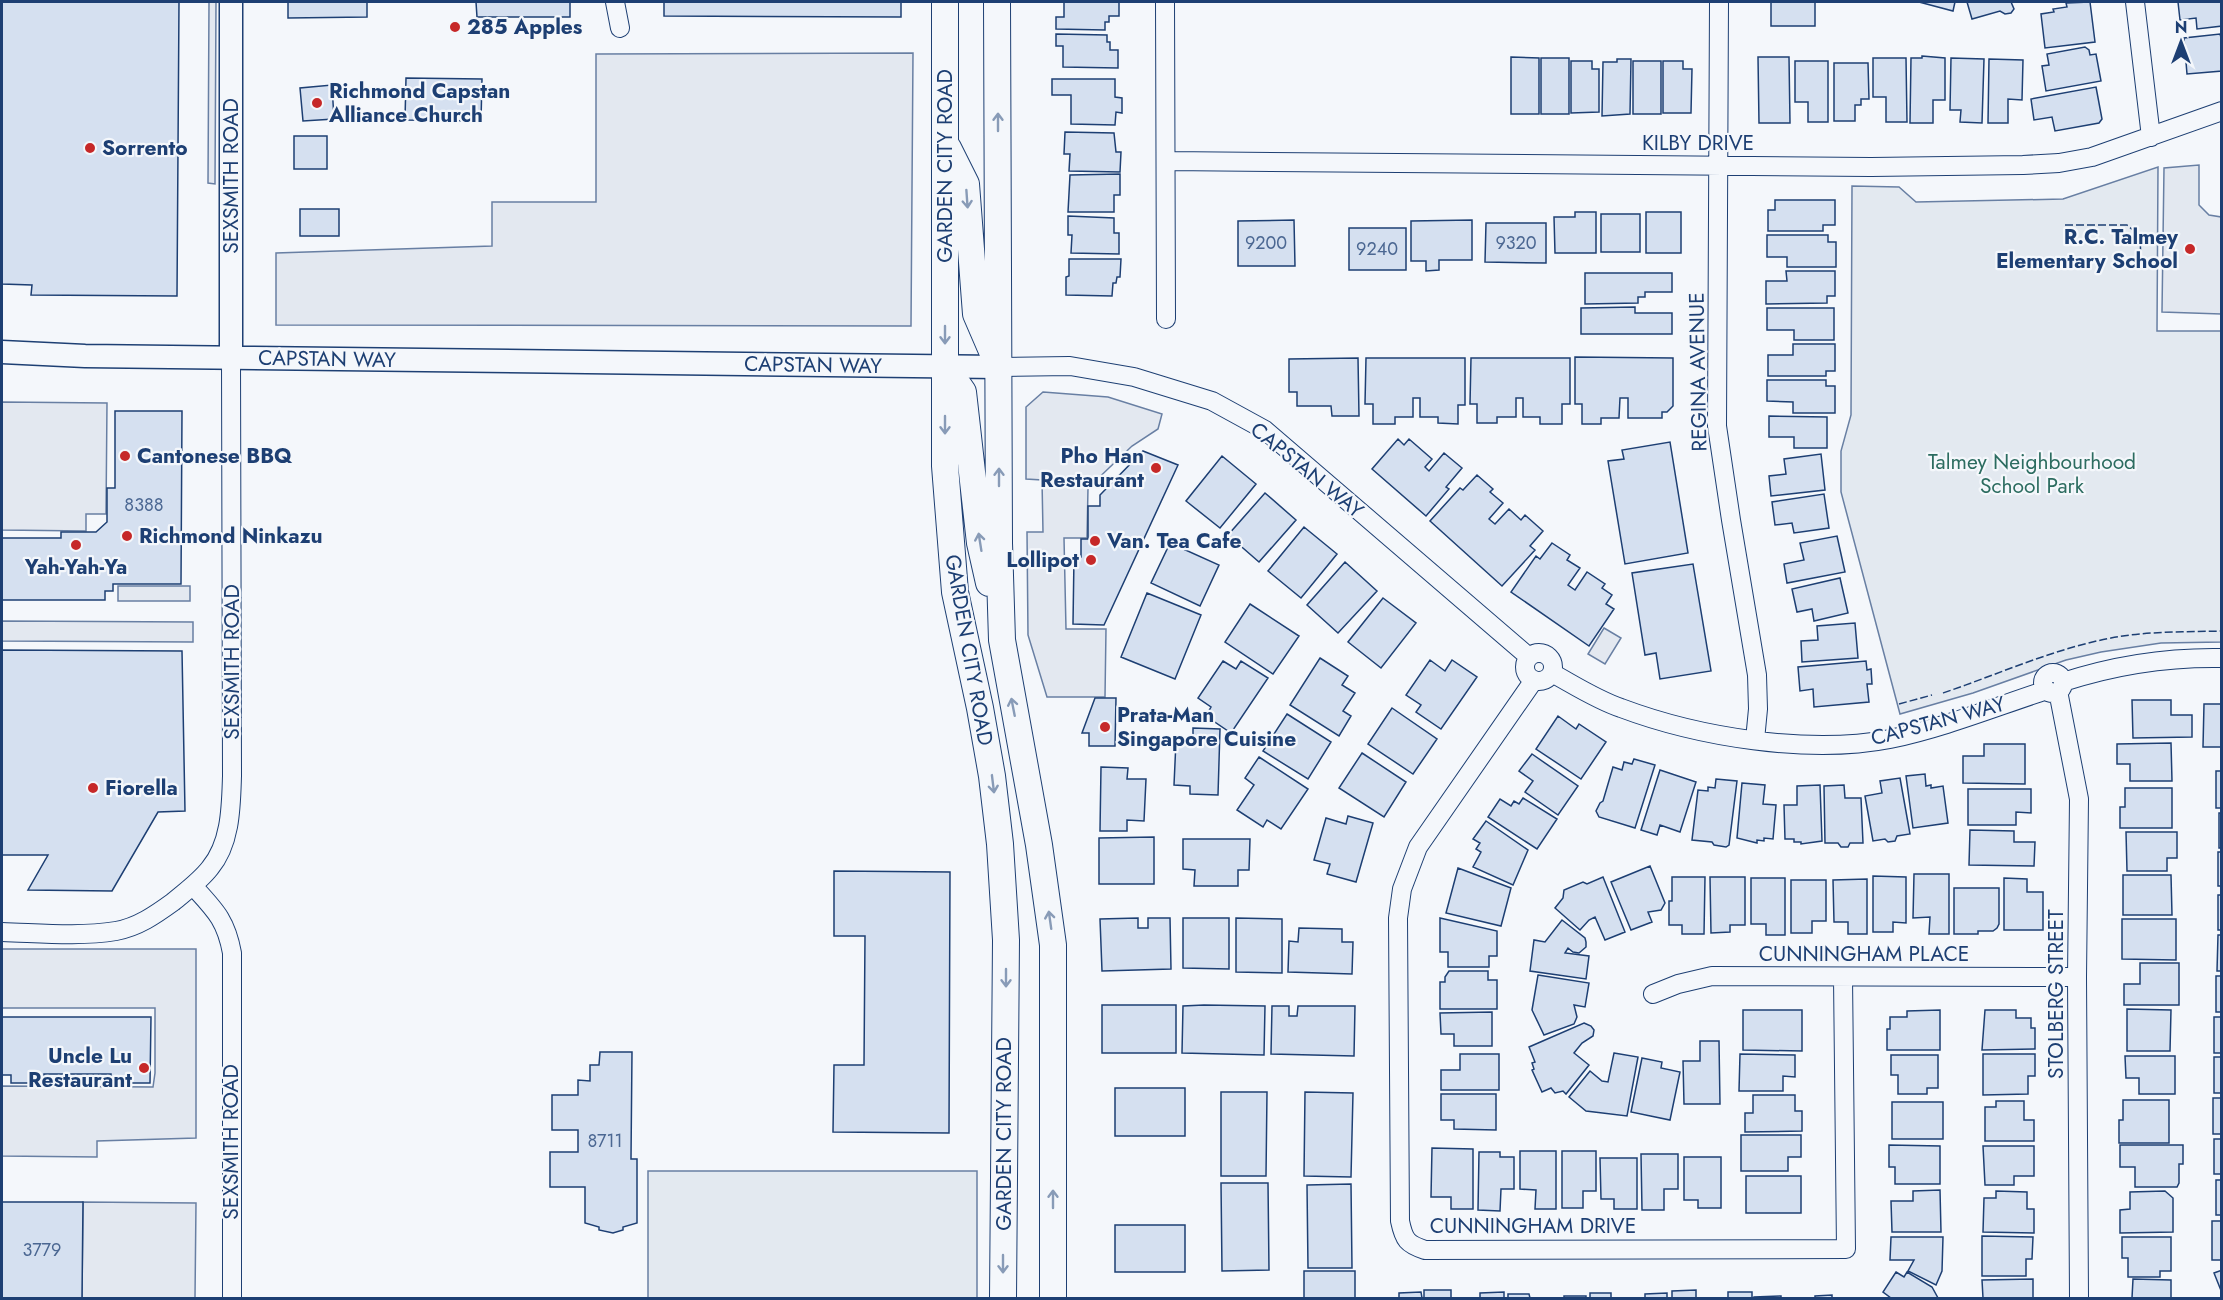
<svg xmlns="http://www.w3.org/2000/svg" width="2223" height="1300" viewBox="0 0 2223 1300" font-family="Jost,sans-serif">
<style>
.green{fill:#e3e9f0;stroke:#687fa3;stroke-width:1.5}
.parking{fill:#e3e8f0;stroke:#687fa3;stroke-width:1.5}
.building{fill:#d5e0f0;stroke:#1d3f73;stroke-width:1.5}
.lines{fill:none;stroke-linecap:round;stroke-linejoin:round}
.minor-casing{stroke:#1d3f73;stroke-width:20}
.tertiary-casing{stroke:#1d3f73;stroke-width:25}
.secondary-casing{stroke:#1d3f73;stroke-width:28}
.minor{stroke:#f4f7fb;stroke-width:18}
.tertiary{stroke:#f4f7fb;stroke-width:22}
.secondary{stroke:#f4f7fb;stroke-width:26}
.fence{stroke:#1d3f73;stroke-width:1.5;stroke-dasharray:8 3;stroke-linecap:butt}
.oneway{stroke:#889bb7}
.poi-dot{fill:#c62828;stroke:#f4f7fb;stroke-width:2}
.labels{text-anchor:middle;stroke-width:4.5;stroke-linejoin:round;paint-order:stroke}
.number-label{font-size:18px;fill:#4b6792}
.poi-label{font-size:21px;font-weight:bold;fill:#1d3f73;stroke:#f4f7fb;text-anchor:start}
.street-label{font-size:21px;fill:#1d3f73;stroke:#f4f7fb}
.park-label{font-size:21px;fill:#2c6c60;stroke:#f4f7fb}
</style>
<rect width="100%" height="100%" fill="#f4f7fb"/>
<path class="green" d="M2158 167 2157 331H2221V642L2161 643 2101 652 2066 660 1973 693 1900 714 1841 492V451L1851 415 1852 186 1899 187 1916 202 2063 199Z
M648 1171H977V1298H648Z"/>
<path class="parking" d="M209 2H216L215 184 208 183Z
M913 53 911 326 276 325V253L492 246V202H596V54Z
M2199 165V205L2209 215 2221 217V314L2162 312 2164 168Z
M1043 392 1108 397 1162 414 1158 429 1132 446 1088 488 1087 538H1064L1066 629H1106L1105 697H1047L1028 635 1027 532H1043L1042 480 1026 479V407Z
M2 402 107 403 106 514H86V531L2 530Z
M118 586H190V601H118Z
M2 621 193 622V642L2 641Z
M1604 628 1621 638 1605 664 1588 654Z
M2 949H196V1138L97 1141V1157L2 1156V1086L153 1087 155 1073V1008H2Z
M83 1202 196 1203 195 1298H82Z"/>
<path class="building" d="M2 2H179L177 296 31 295 32 285 2 284Z
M288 2H367V17L288 18Z
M476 2H570V17H477Z
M664 2H901V17L664 16Z
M1064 2H1119V16H1109V22H1105V30L1056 29V17H1064Z
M1771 2H1815V26H1771Z
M1919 2H1955L1953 11Z
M1967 2H2011L2014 9 2011 13 2005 14 2000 11 1972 19Z
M2090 2 2095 42 2045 48 2041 14 2054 12 2053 9 2067 7 2066 3Z
M2178 2H2222V26L2197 29 2196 18 2180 20Z
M1056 34 1107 35V42H1110V50H1118V68L1063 67V46H1056Z
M2220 34 2222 41V71L2187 74 2184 38Z
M2085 47 2089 50 2090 55 2096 54 2101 81 2046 91 2042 66 2049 65 2047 54Z
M1922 56 1945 58V100H1933V123H1910L1911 58H1922Z
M1511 57 1539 58V114H1511Z
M1758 57H1789L1790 123H1759Z
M1541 58H1569V114H1541Z
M1873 58H1906L1907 122H1886V97H1873Z
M1951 58 1984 59 1982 123 1960 122 1961 110H1950Z
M1617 59H1631L1630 114 1602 116 1603 62H1617Z
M1989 59 2023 60 2022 100 2008 99V123H1988Z
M1571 61H1592V69H1599V112L1571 113Z
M1633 61H1661V114H1633Z
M1663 61H1683V69H1692L1691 113H1663Z
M1795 61H1828V122H1808V102H1795Z
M1834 63H1868L1869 99H1861V105H1855V121H1834Z
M406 78 482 79 481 121 405 120Z
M1052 79H1115V97L1122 98V113L1116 112 1115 125 1071 124V95H1052Z
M332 85 334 119 303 121 300 88Z
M2096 87 2102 119 2099 123 2055 131 2052 117 2034 120 2031 99Z
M1065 132 1114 133 1116 152H1121L1120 172 1069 171 1070 154H1064Z
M294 136H327V169H294Z
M1120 174V195H1114V212H1068L1070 175Z
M1775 200H1835V225H1823V231H1768V210H1775Z
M300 209H339V236H300Z
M1575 212H1596V253H1555L1554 217H1575Z
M1646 212H1681V253H1646Z
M1601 214H1640V252H1601Z
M1068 216 1114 218V233H1119V254L1071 253 1072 235H1068Z
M1294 220 1295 266H1238V221Z
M1472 220V260H1439V270L1426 271V261H1411V221Z
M1486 223H1546V263L1485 262Z
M1349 228H1406V270H1349Z
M1767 235H1828V242H1836V267H1787V257H1767Z
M1069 259H1121L1120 277H1117L1116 283H1113L1112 296 1066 295V277L1069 276Z
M1786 271H1835V296H1827V303L1766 304V281H1787Z
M1585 273H1672V292H1645V297H1638V303L1585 304Z
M1635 307V313H1672V334H1581V308Z
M1767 308H1834V340H1794V330H1767Z
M1793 344H1835V371H1826V376H1768V355H1793Z
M1575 357 1673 358V406L1667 412H1662V418H1628V398H1620L1619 418H1601V424H1582V404H1575Z
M1358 358 1359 416H1332L1331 406H1297V392H1289V359Z
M1366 358H1465V405H1458V424L1438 423V417H1420V398H1413V417H1395V424H1373V404H1365Z
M1471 358H1570V404H1562V424H1540V417H1523V398H1516V417H1497V423H1477V404H1470Z
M1767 380H1826V386H1835V413H1793V402L1767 401Z
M115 411H182L181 584H113V591H105V600H2V538H61V532H96L107 522V488H115Z
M1769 416 1827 417V448H1794V437H1769Z
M1398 439 1404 445 1409 439 1432 459 1425 467 1429 471 1444 453 1462 468 1446 487 1449 489 1426 516 1372 469Z
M1670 442 1688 553 1625 564 1608 461 1624 459 1622 450Z
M1143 451 1178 465 1104 625 1073 624 1074 557H1081V539H1088V506H1100V495Z
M1821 454 1825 490 1771 496 1769 476 1786 474 1784 459Z
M1222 456 1256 484 1220 528 1186 501Z
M1477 475 1493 489 1490 492 1503 503 1489 519 1495 524 1509 509 1521 520 1525 515 1543 531 1530 546 1535 550 1502 586 1430 521 1460 488 1463 490Z
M1265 493 1296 520 1259 562 1228 535Z
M1824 494 1829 528 1794 533 1792 523 1775 525 1772 502Z
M1304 527 1337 554 1301 598 1268 571Z
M1837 536 1845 572 1787 583 1784 564 1804 560 1800 543Z
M1170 543 1219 565 1200 606 1151 583Z
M1552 543 1570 555 1567 560 1580 568 1568 585 1575 590 1587 572 1605 584 1602 588 1612 595 1606 604 1614 609 1589 646 1511 592 1536 556 1540 559Z
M1345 562 1377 591 1338 633 1307 605Z
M1693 564 1711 671 1660 679 1656 653 1645 655 1632 573Z
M1840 578 1848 613 1814 621 1812 609 1797 612 1792 589Z
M1147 593 1201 615 1175 679 1121 657Z
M1383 598 1416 623 1381 668 1348 642Z
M1250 604 1299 636 1273 674 1225 642Z
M1855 623 1858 658 1802 662 1801 641 1818 640 1817 626Z
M2 650 182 651 185 811 158 812 112 891 28 890 48 855H2Z
M1320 658 1348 676 1342 685 1355 693 1343 711 1351 716 1339 736 1290 705Z
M1430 660 1445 671 1452 660 1477 677 1441 729 1416 712 1421 705 1406 695Z
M1223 661 1236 669 1241 661 1268 678 1231 733 1206 716 1211 707 1198 698Z
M1866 661 1867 670 1871 669 1872 684H1867L1869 702 1814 707 1813 689 1800 691 1798 667Z
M1095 698H1116L1115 746H1089V733H1082Z
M2132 700H2171V715H2192V737L2133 738Z
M2204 704H2222V747H2203Z
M1392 708 1437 739 1413 774 1368 744Z
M1287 714 1331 742 1308 779 1263 751Z
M1558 716 1576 729 1579 724 1606 742 1581 779 1536 749Z
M1193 728 1220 729 1218 795 1190 794V786L1174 785 1176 741H1193Z
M2171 743 2172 781H2130V764H2117V744Z
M1984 744H2025V784L1963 783V756H1984Z
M1362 753 1406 782 1384 817 1339 788Z
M1532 754 1578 786 1558 815 1525 792 1533 781 1519 771Z
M1259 757 1308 789 1281 829 1267 820 1263 827 1237 810 1254 785 1245 778Z
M1634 759 1655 765 1635 828 1599 817 1596 811 1600 803 1603 801 1613 767 1622 770 1624 762 1632 764Z
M1101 767 1128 768 1127 779H1146L1144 821 1127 820V831H1100Z
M1660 770 1696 782 1680 832 1660 825 1657 835 1641 830Z
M2216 771H2222V808H2216Z
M1925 774 1926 786 1931 785V788L1943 786 1948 823 1913 828 1906 776Z
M1900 778 1910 834 1897 836 1895 841 1888 842 1885 839 1873 841 1865 796 1882 793 1880 781Z
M1716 779 1737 781 1729 845 1726 847 1714 845 1712 842 1692 840 1698 790 1708 791V787L1715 788Z
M1742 783 1765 785 1763 804 1776 805 1773 839 1764 838V841L1757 840V843L1737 838Z
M1820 785 1822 841 1801 844V842H1794V839H1785L1784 805H1797V786Z
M1844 785 1845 798H1861L1863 843H1850L1848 847H1841L1838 843H1825L1824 786Z
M2125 788H2172V828H2120V807H2125Z
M1968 789H2031V813L2016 812V825H1968Z
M1523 798 1557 819 1537 849 1488 817 1500 799 1511 806 1514 801 1519 804Z
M2219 813H2222V848H2219Z
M1348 816 1373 823 1356 882 1327 874 1330 864 1314 860 1326 818 1346 824Z
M1486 821 1528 850 1513 885 1473 867 1481 852 1476 849 1480 843 1473 839Z
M1970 830 2014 831V842H2035L2034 866 1969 865Z
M2126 832H2177V858H2167V871H2127Z
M1154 837V884H1099V838Z
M1183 839H1250L1249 870H1238V886H1194L1195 870 1183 869Z
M2218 852H2222V886H2218Z
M1650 866 1665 903 1661 910 1648 912 1652 922 1631 930 1611 882Z
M1458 868 1511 888 1501 926 1446 913Z
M834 871 950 872 949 1133 833 1132 834 1065H864L865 936H834Z
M1914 874H1949V934H1929L1930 917 1913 918Z
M2123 875H2171L2172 915H2123Z
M1873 876 1906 877V923L1893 922V932H1873Z
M1603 877 1625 932 1605 940 1595 917 1589 920 1580 930 1555 908 1563 898 1564 890 1583 882 1587 884Z
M1672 877H1705L1704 934H1682V925H1669V901H1672Z
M1710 877H1745V925H1730V932L1711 933Z
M1751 878H1785V935H1766V924H1751Z
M2004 878 2027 879V892H2043V930H2004Z
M1867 879V934H1848V922H1834L1833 880Z
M1791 880H1826V921H1812V933H1791Z
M1954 888H1999V924L1997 928 1993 931H1978V934H1954Z
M2218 895H2222V930H2218Z
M1138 918V928H1148V918H1170L1171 969 1102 971 1100 919Z
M1183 918H1229V969L1183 968Z
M1236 918 1282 919V973L1236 972Z
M1440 918 1497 931V956H1489V967H1448V952H1440Z
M2122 919H2176V960L2122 959Z
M1562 920 1585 938 1586 942V947L1579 953 1573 952 1568 948 1565 953 1589 956 1586 979 1530 971 1534 940 1545 942Z
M1299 928 1342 929V942H1353L1352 974 1288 972 1289 941 1298 942Z
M2218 935H2222V971H2217Z
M2140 963H2179V1005H2124V984H2140Z
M1449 971H1488V980H1497V1009H1440V982H1445V977Z
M1538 975 1589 983 1585 1007 1574 1005 1577 1017 1574 1024 1544 1035 1532 1010Z
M2216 976H2222V1012H2216Z
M1102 1005H1176V1053H1102Z
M1204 1005 1265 1006 1264 1055 1182 1053 1183 1006Z
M1272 1006H1289V1016H1297L1298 1006H1355L1354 1056 1271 1054Z
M2127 1009 2171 1010 2170 1051H2127Z
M1743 1010H1802V1051L1743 1050Z
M1940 1010V1050H1887V1029H1890V1017H1907V1011Z
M1985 1010H2016V1018H2031V1028H2035V1049L1982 1050Z
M1492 1012V1046H1454V1034H1441L1440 1013Z
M2 1017H151L150 1083H111V1074H44V1083H11V1075H2Z
M2214 1017H2222V1053H2214Z
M1584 1023 1591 1026 1594 1030 1593 1036 1582 1043 1574 1053 1589 1065 1566 1094 1563 1091 1555 1093 1551 1088 1542 1092 1532 1070 1534 1069 1532 1063 1535 1062 1529 1047Z
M1700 1041H1719L1720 1104H1684L1683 1061H1700Z
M600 1052H632L631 1159H637V1223L623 1227V1230L613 1233 599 1230V1227L585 1223V1187H550V1152H578V1130H552V1095H578V1080L590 1081V1065H599Z
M1614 1053 1638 1057 1627 1116 1586 1111 1569 1097 1590 1071 1602 1081 1608 1082Z
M1460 1054H1499V1090H1441V1070H1460Z
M1740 1054 1795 1055V1077L1783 1076V1091H1739Z
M1983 1054H2035V1076H2028V1094L1983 1095Z
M1891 1055H1938V1088H1927V1094H1898V1075H1891Z
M2125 1056H2175V1094H2139V1078H2126Z
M2214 1057H2222V1093H2214Z
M1642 1058 1662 1062 1661 1068 1680 1072 1670 1120 1631 1112Z
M1115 1088H1185V1136H1115Z
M1221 1092H1267L1266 1176H1221Z
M1305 1092 1353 1093 1351 1177 1304 1176Z
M1441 1094H1496V1130L1454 1129V1120H1441Z
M1753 1095H1795V1111H1802V1131L1745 1132V1113H1753Z
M2213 1098H2222V1134H2213Z
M2123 1100H2169V1143H2119V1120H2123Z
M1996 1101H2024V1120H2034V1141H1985V1107H1996Z
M1892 1102H1943V1139H1892Z
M1741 1135H1801V1157H1788V1171H1741Z
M2214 1139H2222V1174H2214Z
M1889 1145 1940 1146V1184H1895V1167H1889Z
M2120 1145H2183V1164H2179V1183L2177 1187H2135V1167H2120Z
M1983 1146H2034V1176H2014V1185H1985Z
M1432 1148 1473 1149V1209H1451V1197H1431Z
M1520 1151H1556V1209H1535L1536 1190 1520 1189Z
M1562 1151H1596V1191H1583V1208H1562Z
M1479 1152H1500V1157H1514V1189H1501L1500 1211 1478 1210Z
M1641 1154H1678V1189H1664V1210H1642Z
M1684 1157H1721V1208H1698V1200H1684Z
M1600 1158H1637V1209H1614V1199H1601Z
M1746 1176H1801V1213H1746Z
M2216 1180H2222V1215H2216Z
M1221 1183H1268L1269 1270 1222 1271Z
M1351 1184 1352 1268H1308L1307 1185Z
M1940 1190 1941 1232H1892L1891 1201H1913V1191Z
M1996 1191 2027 1192V1209H2034V1233L1983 1232 1984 1198H1996Z
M2165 1191 2173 1198V1232L2120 1233V1210L2130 1209V1192Z
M2 1202H83L82 1298H2Z
M2212 1221H2222V1260H2212Z
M1115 1225H1185V1272H1115Z
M1982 1236 2033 1237 2032 1259H2026V1276H1982Z
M1891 1237H1943L1942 1271 1936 1285 1908 1271 1914 1260H1890Z
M2122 1237H2171V1271H2160V1277H2128V1258H2122Z
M2222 1270V1293L2214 1273Z
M1304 1271H1355V1298H1304Z
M1896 1272 1904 1277 1907 1272 1932 1287 1938 1298H1891L1883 1292Z
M2033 1279V1298H1983L1982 1280Z
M2133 1279 2171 1280V1298H2132Z
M1424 1290H1451V1298H1424Z
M1696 1290V1298H1672V1291Z
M1421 1292 1422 1298H1399V1293Z
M1504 1292V1298H1480V1293Z
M1728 1292H1752V1298H1728Z
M1590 1293H1611V1298H1590Z
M1667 1293V1298H1645V1294Z
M1508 1294H1529L1530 1298H1508Z
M1832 1295V1298H1815V1296Z
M1564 1296H1586V1298H1564Z
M1781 1296V1298H1754V1297Z"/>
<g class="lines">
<g class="minor-casing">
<path id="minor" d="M615 2 620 28
M1165 2 1166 319
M1719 2 1717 426 1731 520 1757 675 1758 709 1755 740
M2135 2 2151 137
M1167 161 1871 167 2023 165 2059 163 2092 157 2222 111
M999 367 1070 366 1134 377 1212 401 1265 430 1529 657
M1525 667a14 14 0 1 1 28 0a14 14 0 1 1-28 0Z
M1552 673C1574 685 1597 700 1621 708 1698 737 1809 755 1890 739 1943 728 1995 707 2047 690
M2043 683a10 10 0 1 1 20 0a10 10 0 1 1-20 0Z
M1534 680 1418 847 1402 889 1398 918 1400 1221C1404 1240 1407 1244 1425 1250L1846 1249 1843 977
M2063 682C2115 665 2167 657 2222 658
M2058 691 2079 799 2077 977 2079 1298
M193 886C215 910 226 920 232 953V1298
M2 932C39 933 79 937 116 931 138 927 155 915 173 902 186 891 200 881 210 868 231 843 231 806 232 776L231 357
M1653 994 1678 984 1712 976 2077 977"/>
</g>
<g class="tertiary-casing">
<path id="tertiary" d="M2 352 85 356 999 367
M231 357V2"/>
</g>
<g class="secondary-casing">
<path id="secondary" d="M945 2V466L955 592 980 708 992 776 1000 844 1006 940 1003 1298
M997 2 999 543 1002 640 1039 845 1053 945V1298
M948 148 966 184 976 314 995 358
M945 366 963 392 980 543 989 583"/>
</g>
<use href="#minor" class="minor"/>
<use href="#tertiary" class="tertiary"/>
<use href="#secondary" class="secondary"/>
<path class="fence" d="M2065 225H2127L2140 236 2141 262
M1943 693C1999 674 2053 649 2111 638 2147 631 2185 632 2222 631
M1899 704 1932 695"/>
</g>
<defs><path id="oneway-shaft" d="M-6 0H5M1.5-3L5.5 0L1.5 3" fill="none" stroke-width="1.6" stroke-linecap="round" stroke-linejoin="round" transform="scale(1.5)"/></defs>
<g class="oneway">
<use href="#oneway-shaft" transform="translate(998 122) rotate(-90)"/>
<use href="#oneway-shaft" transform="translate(967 199) rotate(86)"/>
<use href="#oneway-shaft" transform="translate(945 335) rotate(90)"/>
<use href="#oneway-shaft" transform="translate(945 425) rotate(90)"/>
<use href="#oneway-shaft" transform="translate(999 477) rotate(-90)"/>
<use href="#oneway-shaft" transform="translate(980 542) rotate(-99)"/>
<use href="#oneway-shaft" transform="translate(1013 707) rotate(-101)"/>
<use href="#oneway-shaft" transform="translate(993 784) rotate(83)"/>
<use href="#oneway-shaft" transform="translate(1050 920) rotate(-98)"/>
<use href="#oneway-shaft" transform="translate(1006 978) rotate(90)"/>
<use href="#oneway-shaft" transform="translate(1053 1199) rotate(-90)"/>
<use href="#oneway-shaft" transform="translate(1003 1264) rotate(90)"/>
</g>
<g class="poi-dot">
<circle cx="455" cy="27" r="6"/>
<circle cx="317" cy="103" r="6"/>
<circle cx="90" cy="148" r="6"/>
<circle cx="2190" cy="249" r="6"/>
<circle cx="125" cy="456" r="6"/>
<circle cx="1156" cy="468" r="6"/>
<circle cx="127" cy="536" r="6"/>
<circle cx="1095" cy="541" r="6"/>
<circle cx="76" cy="545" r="6"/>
<circle cx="1091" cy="560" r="6"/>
<circle cx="1105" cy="727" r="6"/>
<circle cx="93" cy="788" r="6"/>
<circle cx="144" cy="1068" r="6"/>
</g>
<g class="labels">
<g class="number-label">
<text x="1266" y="249">9200</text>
<text x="1516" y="249">9320</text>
<text x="1377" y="255">9240</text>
<text x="144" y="511">8388</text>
<text x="605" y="1147">8711</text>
<text x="42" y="1256">3779</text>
</g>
<g class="poi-label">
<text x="467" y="34">285 Apples</text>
<text x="329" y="98">Richmond Capstan<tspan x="329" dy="24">Alliance Church</tspan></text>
<text x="102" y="155">Sorrento</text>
<text x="2178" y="244" text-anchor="end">R.C. Talmey<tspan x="2178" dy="24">Elementary School</tspan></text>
<text x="137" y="463">Cantonese BBQ</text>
<text x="1144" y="463" text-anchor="end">Pho Han<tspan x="1144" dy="24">Restaurant</tspan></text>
<text x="139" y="543">Richmond Ninkazu</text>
<text x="1107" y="548">Van. Tea Cafe</text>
<text x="1079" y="567" text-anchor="end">Lollipot</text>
<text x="76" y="574" text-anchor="middle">Yah-Yah-Ya</text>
<text x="1117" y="722">Prata-Man<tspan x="1117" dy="24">Singapore Cuisine</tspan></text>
<text x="105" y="795">Fiorella</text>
<text x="132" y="1063" text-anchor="end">Uncle Lu<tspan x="132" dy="24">Restaurant</tspan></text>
</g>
<g class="street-label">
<text x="1698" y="150">KILBY DRIVE</text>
<text transform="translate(945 166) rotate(-90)" y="7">GARDEN CITY ROAD</text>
<text transform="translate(231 176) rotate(-90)" y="7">SEXSMITH ROAD</text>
<text transform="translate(327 359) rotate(1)" y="7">CAPSTAN WAY</text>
<text transform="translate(813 365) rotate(1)" y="7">CAPSTAN WAY</text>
<text transform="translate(1698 372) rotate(-91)" y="7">REGINA AVENUE</text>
<text transform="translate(1307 470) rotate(39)" y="7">CAPSTAN WAY</text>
<text transform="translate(969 650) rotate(80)" y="7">GARDEN CITY ROAD</text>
<text transform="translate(232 662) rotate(-90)" y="7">SEXSMITH ROAD</text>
<text transform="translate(1938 721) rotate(-15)" y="7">CAPSTAN WAY</text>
<text x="1864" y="961">CUNNINGHAM PLACE</text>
<text transform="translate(2056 994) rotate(-90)" y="7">STOLBERG STREET</text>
<text transform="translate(1004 1134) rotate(-90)" y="7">GARDEN CITY ROAD</text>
<text transform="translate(231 1142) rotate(-90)" y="7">SEXSMITH ROAD</text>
<text x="1533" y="1233">CUNNINGHAM DRIVE</text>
</g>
<g class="park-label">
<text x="2032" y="469">Talmey Neighbourhood<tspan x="2032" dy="24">School Park</tspan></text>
</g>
</g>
<rect width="2223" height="1300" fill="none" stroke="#1d3f73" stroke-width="6"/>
<g transform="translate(2181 42)" stroke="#f4f7fb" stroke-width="4.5" paint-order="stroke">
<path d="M0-4.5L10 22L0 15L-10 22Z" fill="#1d3f73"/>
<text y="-9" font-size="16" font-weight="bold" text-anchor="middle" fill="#1d3f73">N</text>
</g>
</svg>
